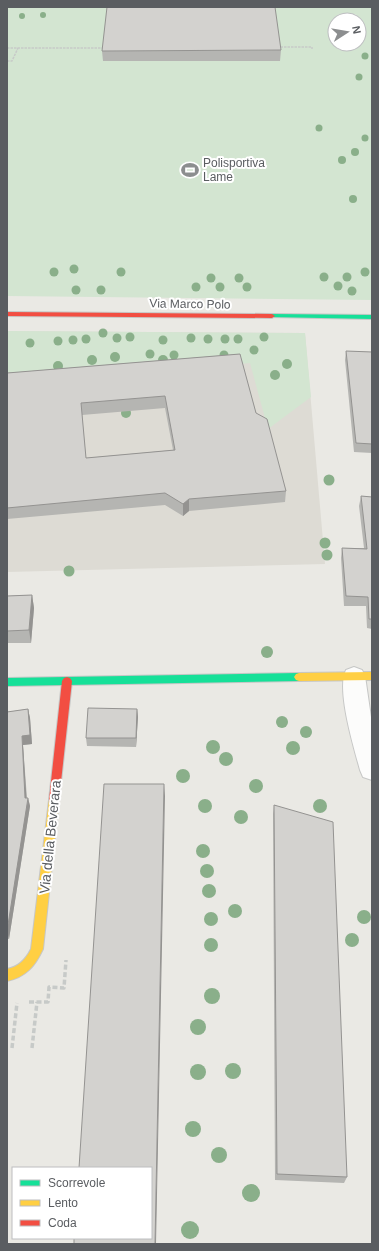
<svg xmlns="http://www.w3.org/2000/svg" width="379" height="1251" viewBox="0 0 379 1251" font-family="Arial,sans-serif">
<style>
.education{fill:#dddbd4}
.green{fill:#d3e5d1;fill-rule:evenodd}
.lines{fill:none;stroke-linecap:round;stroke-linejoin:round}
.street-casing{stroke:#c6c7c6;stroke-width:2}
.fast-casing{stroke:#c6c7c6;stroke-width:2}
.slow-casing{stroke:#c6c7c6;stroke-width:2}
.jam-casing{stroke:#c6c7c6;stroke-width:2}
.path-far1{stroke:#c7cac8;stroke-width:1.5;stroke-dasharray:2.5 1;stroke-linecap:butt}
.path{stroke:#c7cac8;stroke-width:3.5;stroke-dasharray:5 2.5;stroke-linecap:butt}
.street{fill:#fcfcfb;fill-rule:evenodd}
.fast{fill:#16e098;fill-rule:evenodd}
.slow{fill:#ffcf43;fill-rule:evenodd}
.jam{fill:#f24e42;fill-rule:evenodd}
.tree{fill:#8aaf8a}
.wall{fill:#b5b5b2;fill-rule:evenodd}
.shaded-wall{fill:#949391}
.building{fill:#d3d2cf;stroke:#949391;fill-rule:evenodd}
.labels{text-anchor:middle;stroke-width:4;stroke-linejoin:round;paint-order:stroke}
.far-poi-label{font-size:12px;fill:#5a5d61;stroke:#fff;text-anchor:start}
.far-street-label{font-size:12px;fill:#5a5d61;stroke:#fff}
.street-label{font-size:14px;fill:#5a5d61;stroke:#fff}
</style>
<rect width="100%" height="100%" fill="#eae9e4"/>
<path class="education" d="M7 331 305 333 325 564 7 572Z"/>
<path class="green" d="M7 7H371L372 15V300L7 296ZM335 20H359V44H335Z
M7 331 305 333 311 397 268 429 250 363 7 383Z"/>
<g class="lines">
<g class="street-casing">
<path id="street" d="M354 667 362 670 365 676 372 724V780L363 777 360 770C354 748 336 689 346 670Z"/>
</g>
<g class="fast-casing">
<path id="fast" d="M272 314 372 315V319L270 317 269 316Z
M299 673 302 674 304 677 302 680 299 681 7 686V678Z"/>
</g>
<g class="slow-casing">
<path id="slow" d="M372 672V680L299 681 296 680 294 677 296 674 299 673Z
M54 796 58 797 59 800 43 949C35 966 26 977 7 981V969C19 967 26 959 31 949L49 800 50 797Z"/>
</g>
<g class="jam-casing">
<path id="jam" d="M7 312 272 314 275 316 272 318 7 316Z
M67 677 70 678 72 681 59 800 58 803 54 804 50 803 49 800 62 681 64 678Z"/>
</g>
<path class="path-far1" d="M277 47H312V49
M7 48H104
M7 61H12L18 48"/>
<path class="path" d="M29 1002H48L49 987 64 988 66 960
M12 1048 17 1003
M32 1048 37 1002"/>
<use href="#street" class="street"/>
<use href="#fast" class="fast"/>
<use href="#slow" class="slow"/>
<use href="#jam" class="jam"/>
</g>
<g class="tree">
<circle cx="43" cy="15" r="3"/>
<circle cx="22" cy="16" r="3"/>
<circle cx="365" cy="56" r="3.5"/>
<circle cx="359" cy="77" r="3.5"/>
<circle cx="319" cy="128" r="3.5"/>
<circle cx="365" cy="138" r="3.5"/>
<circle cx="355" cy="152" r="4"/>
<circle cx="342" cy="160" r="4"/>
<circle cx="353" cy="199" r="4"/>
<circle cx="74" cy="269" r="4.5"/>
<circle cx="54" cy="272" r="4.5"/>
<circle cx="121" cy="272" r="4.5"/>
<circle cx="365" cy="272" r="4.5"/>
<circle cx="324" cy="277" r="4.5"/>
<circle cx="347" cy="277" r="4.5"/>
<circle cx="211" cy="278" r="4.5"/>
<circle cx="239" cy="278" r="4.5"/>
<circle cx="338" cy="286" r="4.5"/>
<circle cx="196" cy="287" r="4.5"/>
<circle cx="220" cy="287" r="4.5"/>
<circle cx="247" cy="287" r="4.5"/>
<circle cx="76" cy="290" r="4.5"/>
<circle cx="101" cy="290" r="4.5"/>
<circle cx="352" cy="291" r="4.5"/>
<circle cx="103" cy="333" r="4.5"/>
<circle cx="130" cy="337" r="4.5"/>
<circle cx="264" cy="337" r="4.5"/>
<circle cx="117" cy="338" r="4.5"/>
<circle cx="191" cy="338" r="4.5"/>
<circle cx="86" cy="339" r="4.5"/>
<circle cx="208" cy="339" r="4.5"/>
<circle cx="225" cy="339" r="4.5"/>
<circle cx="238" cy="339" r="4.5"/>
<circle cx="73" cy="340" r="4.5"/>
<circle cx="163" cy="340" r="4.5"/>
<circle cx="58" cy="341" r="4.5"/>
<circle cx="30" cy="343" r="4.5"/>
<circle cx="254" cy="350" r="4.5"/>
<circle cx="150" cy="354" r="4.5"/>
<circle cx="174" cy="355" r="4.5"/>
<circle cx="224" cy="355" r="4.5"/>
<circle cx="115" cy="357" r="5"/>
<circle cx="92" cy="360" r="5"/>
<circle cx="163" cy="360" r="5"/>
<circle cx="287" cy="364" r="5"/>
<circle cx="58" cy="366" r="5"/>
<circle cx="275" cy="375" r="5"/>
<circle cx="126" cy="413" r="5"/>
<circle cx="329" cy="480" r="5.5"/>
<circle cx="325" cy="543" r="5.5"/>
<circle cx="327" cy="555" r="5.5"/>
<circle cx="69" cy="571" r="5.5"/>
<circle cx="267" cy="652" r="6"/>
<circle cx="282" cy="722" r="6"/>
<circle cx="306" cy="732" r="6"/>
<circle cx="213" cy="747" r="7"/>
<circle cx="293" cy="748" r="7"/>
<circle cx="226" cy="759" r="7"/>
<circle cx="183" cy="776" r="7"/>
<circle cx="256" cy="786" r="7"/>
<circle cx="205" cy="806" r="7"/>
<circle cx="320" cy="806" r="7"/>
<circle cx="241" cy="817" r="7"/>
<circle cx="203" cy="851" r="7"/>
<circle cx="207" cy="871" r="7"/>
<circle cx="209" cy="891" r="7"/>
<circle cx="235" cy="911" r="7"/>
<circle cx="364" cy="917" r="7"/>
<circle cx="211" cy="919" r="7"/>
<circle cx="352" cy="940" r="7"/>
<circle cx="211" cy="945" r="7"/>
<circle cx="212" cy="996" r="8"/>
<circle cx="198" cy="1027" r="8"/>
<circle cx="233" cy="1071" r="8"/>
<circle cx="198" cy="1072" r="8"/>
<circle cx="193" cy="1129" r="8"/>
<circle cx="219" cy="1155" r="8"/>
<circle cx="251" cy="1193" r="9"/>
<circle cx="190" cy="1230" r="9"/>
</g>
<path class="wall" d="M281 50 280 61H103L102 51Z
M346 351 372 352V453L354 452 345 360Z
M240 354 256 413 286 491 285 502 189 511 183 516 165 505 7 519V373ZM165 408 173 450 86 458 82 415Z
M361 496 372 497V629L367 628 366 606H344L341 558 342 548H364L359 506Z
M32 595 34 608 31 643H7V596Z
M28 709 30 718 32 744 23 745 27 798H28L30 806 9 939H7V712Z
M137 709 138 717 136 747 87 746 86 738Z
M274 805 347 1177 344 1183 275 1180 273 814Z"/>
<path class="shaded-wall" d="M189 499V511L183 516V504Z
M32 595 34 608 31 643 29 630Z
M28 709 30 718 32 744 23 745 27 806 28 798 30 806 9 939 7 931 25 798 22 736Z
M137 709 138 717 136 747V738Z
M164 784 165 796 156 1244H155Z"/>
<path class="building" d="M107 7H275L281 50 102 51Z
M346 351 372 352V444L356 443Z
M240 354 256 413 267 419 286 491 189 499 183 504 165 493 7 508V373ZM165 396 175 450 86 458 81 403Z
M361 496 372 497V619H369L368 597 346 596 342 548 367 549Z
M32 595 29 630 7 631V596Z
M88 708 137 709 136 738H86Z
M28 709 30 735 22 736 25 798H28L7 931V712Z
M104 784H164L155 1244H74V1238H151V1168H79Z
M274 805 333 822 347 1177 277 1174Z"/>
<defs>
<g id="stadium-bare" transform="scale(1.38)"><path d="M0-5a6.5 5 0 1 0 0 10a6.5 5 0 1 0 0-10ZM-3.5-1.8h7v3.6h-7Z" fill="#8c8e8f" stroke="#fff" stroke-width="2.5" paint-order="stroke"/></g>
</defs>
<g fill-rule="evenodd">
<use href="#stadium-bare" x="190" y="170"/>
</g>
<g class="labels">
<g class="far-poi-label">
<text x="203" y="167">Polisportiva<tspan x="203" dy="14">Lame</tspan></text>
</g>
<g class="far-street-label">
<text transform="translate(190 304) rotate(1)" y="4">Via Marco Polo</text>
</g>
<g class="street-label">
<text transform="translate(50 837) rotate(-84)" y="5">Via della Beverara</text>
</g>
</g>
<rect width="379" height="1251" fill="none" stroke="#5a5d61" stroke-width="16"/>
<rect x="12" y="1167" width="140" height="72" fill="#ffffff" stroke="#bdbec0"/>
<rect x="20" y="1180" width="20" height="6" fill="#16e098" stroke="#bdbec0"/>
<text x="48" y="1187" font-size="12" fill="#5a5d61">Scorrevole</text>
<rect x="20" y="1200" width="20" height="6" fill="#ffcf43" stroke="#bdbec0"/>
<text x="48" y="1207" font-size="12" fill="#5a5d61">Lento</text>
<rect x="20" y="1220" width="20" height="6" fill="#f24e42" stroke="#bdbec0"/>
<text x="48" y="1227" font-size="12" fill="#5a5d61">Coda</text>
<g transform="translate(347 32) rotate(78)"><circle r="19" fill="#ffffff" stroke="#bdbec0"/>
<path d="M0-3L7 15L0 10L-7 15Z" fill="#8c8e8f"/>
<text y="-6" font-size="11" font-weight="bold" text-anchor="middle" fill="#5a5d61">N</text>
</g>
</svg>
